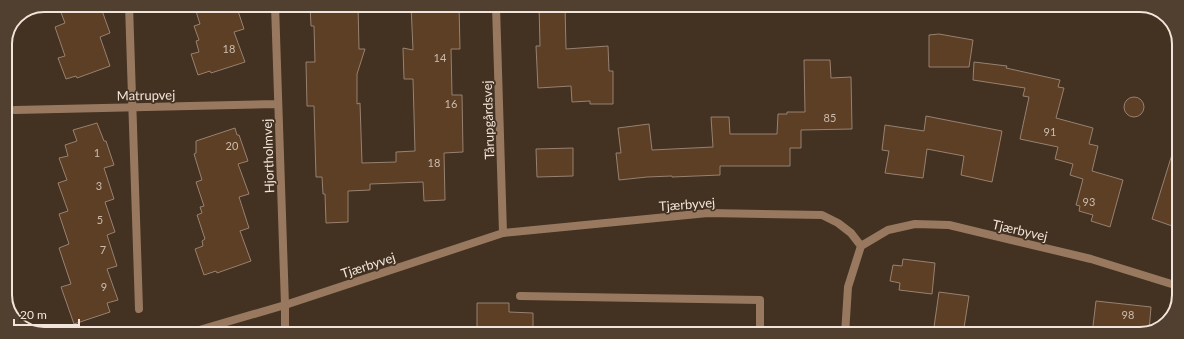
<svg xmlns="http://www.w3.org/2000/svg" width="1184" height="339" viewBox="0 0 1184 339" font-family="Lato,sans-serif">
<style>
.building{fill:#5d3f25;stroke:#978170}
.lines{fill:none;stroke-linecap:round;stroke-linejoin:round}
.service{stroke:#987960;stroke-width:8}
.minor{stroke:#987960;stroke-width:8}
.tertiary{stroke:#987960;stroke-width:8}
.labels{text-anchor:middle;stroke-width:3.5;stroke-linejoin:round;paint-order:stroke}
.number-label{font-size:11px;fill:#ccbcae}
.street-label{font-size:13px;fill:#f1e5db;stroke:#433121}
.rim{fill:none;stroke:#f1e5db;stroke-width:2}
</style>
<rect width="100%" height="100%" fill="#433121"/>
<path class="building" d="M58 5H100L110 33 100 37 110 66 77 78 76 76 66 79 58 58 65 56 55 27 65 23Z
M194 5H236L244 29 234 32 245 62 211 73 210 71 198 75 191 54 199 52 196 41 199 40 194 26 200 24Z
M310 5H358L359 49H365L357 74V104L360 103 362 163 396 162V152L415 151 413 79H404L403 48 413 50 411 5H459L460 49H451L452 95H462L463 152 444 153 445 200 424 201 423 182 370 184V190L348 191V222L326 223 325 194H323L322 177H316L314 106H307L306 62H315L314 26H311Z
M539 6H565L566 49 608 46 609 71H613V104H590V101L572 102 571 86 538 88 536 46H540Z
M939 34 973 40 969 67H929V35Z
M804 60H830L831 78 851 77 852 129 801 130V148H790V166H720V175L672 177V176L647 177 619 180 616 153H621L618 128 649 124 652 150 713 147 711 117H729L730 134H777L778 114H787V112H805Z
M974 62 1007 66 1006 68 1060 80 1058 87 1064 88 1056 118 1093 128 1089 144 1098 146 1092 171 1123 180 1110 227 1091 221 1093 215 1079 211 1080 206 1076 205 1083 179 1070 175 1073 164 1055 159 1058 147 1020 139 1029 97 1023 96 1025 88 973 80Z
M1124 107a10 10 0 1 1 20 0a10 10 0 1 1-20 0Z
M926 116 1002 131 992 182 961 175 964 156 927 149 923 178 885 173 889 151 882 150 885 125 924 131Z
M97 123 104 141H106L114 165 104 168 114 199 105 202 115 232 107 235 117 266 107 269 118 300 107 303 110 312 74 324 61 287 71 284 59 248 69 244 59 214 68 211 58 183 67 180 59 158 68 156 65 145 77 141 73 130Z
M235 128 237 135H239L248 161 238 164 249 194 239 197 249 228 240 231 251 261 217 273 216 271 204 275 195 249 203 246 202 241 205 239 197 215 202 213 200 207 204 206 196 182 202 180 194 154 196 153V141Z
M573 148V176L537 177 536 149Z
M1174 148 1178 149V228L1152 219Z
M903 259 935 263 932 294 899 290 900 283 890 281 893 265 902 266Z
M939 292 969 296 963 334H933Z
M1096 301 1151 307 1149 331 1141 334H1092Z
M477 303H509V312L533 313V333H477Z"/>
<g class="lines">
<path class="service" d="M129 5 139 309
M520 296 760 300V334
M285 305V333"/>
<path class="minor" d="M275 5 285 305
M496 6 503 233
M15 110 278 104"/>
<path class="tertiary" d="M861 246 888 230 915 224 949 225 1091 259 1178 286
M189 333 285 305 503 233 708 213 822 215 838 223 851 233 861 246
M845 334 848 287 861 246"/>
</g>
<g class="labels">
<g class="number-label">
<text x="229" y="53">18</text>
<text x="440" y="62">14</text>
<text x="451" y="108">16</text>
<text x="830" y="122">85</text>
<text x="1050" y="136">91</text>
<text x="232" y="150">20</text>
<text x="97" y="157">1</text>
<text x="434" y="167">18</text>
<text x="99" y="190">3</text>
<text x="1089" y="206">93</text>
<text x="100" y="224">5</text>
<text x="103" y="254">7</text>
<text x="104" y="291">9</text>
<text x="1128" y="319">98</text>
</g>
<g class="street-label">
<text transform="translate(146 95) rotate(-1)" y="5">Matrupvej</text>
<text transform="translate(488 120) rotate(-92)" y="5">Tårupgårdsvej</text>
<text transform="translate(268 156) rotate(-92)" y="5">Hjortholmvej</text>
<text transform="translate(687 204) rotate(-4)" y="5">Tjærbyvej</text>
<text transform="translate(1020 230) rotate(13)" y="5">Tjærbyvej</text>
<text transform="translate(368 265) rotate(-18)" y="5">Tjærbyvej</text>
</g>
</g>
<path d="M0 0H1184V339H0ZM44 12H1140A32 32 0 0 1 1172 44V295A32 32 0 0 1 1140 327H44A32 32 0 0 1 12 295V44A32 32 0 0 1 44 12Z" fill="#513f30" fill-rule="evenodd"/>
<path class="rim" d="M44 12H1140A32 32 0 0 1 1172 44V295A32 32 0 0 1 1140 327H44A32 32 0 0 1 12 295V44A32 32 0 0 1 44 12Z"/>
<path d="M14 319v6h65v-6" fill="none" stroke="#f1e5db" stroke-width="2"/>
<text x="20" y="319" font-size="12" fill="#f1e5db" stroke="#433121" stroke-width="3" paint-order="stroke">20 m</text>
</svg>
